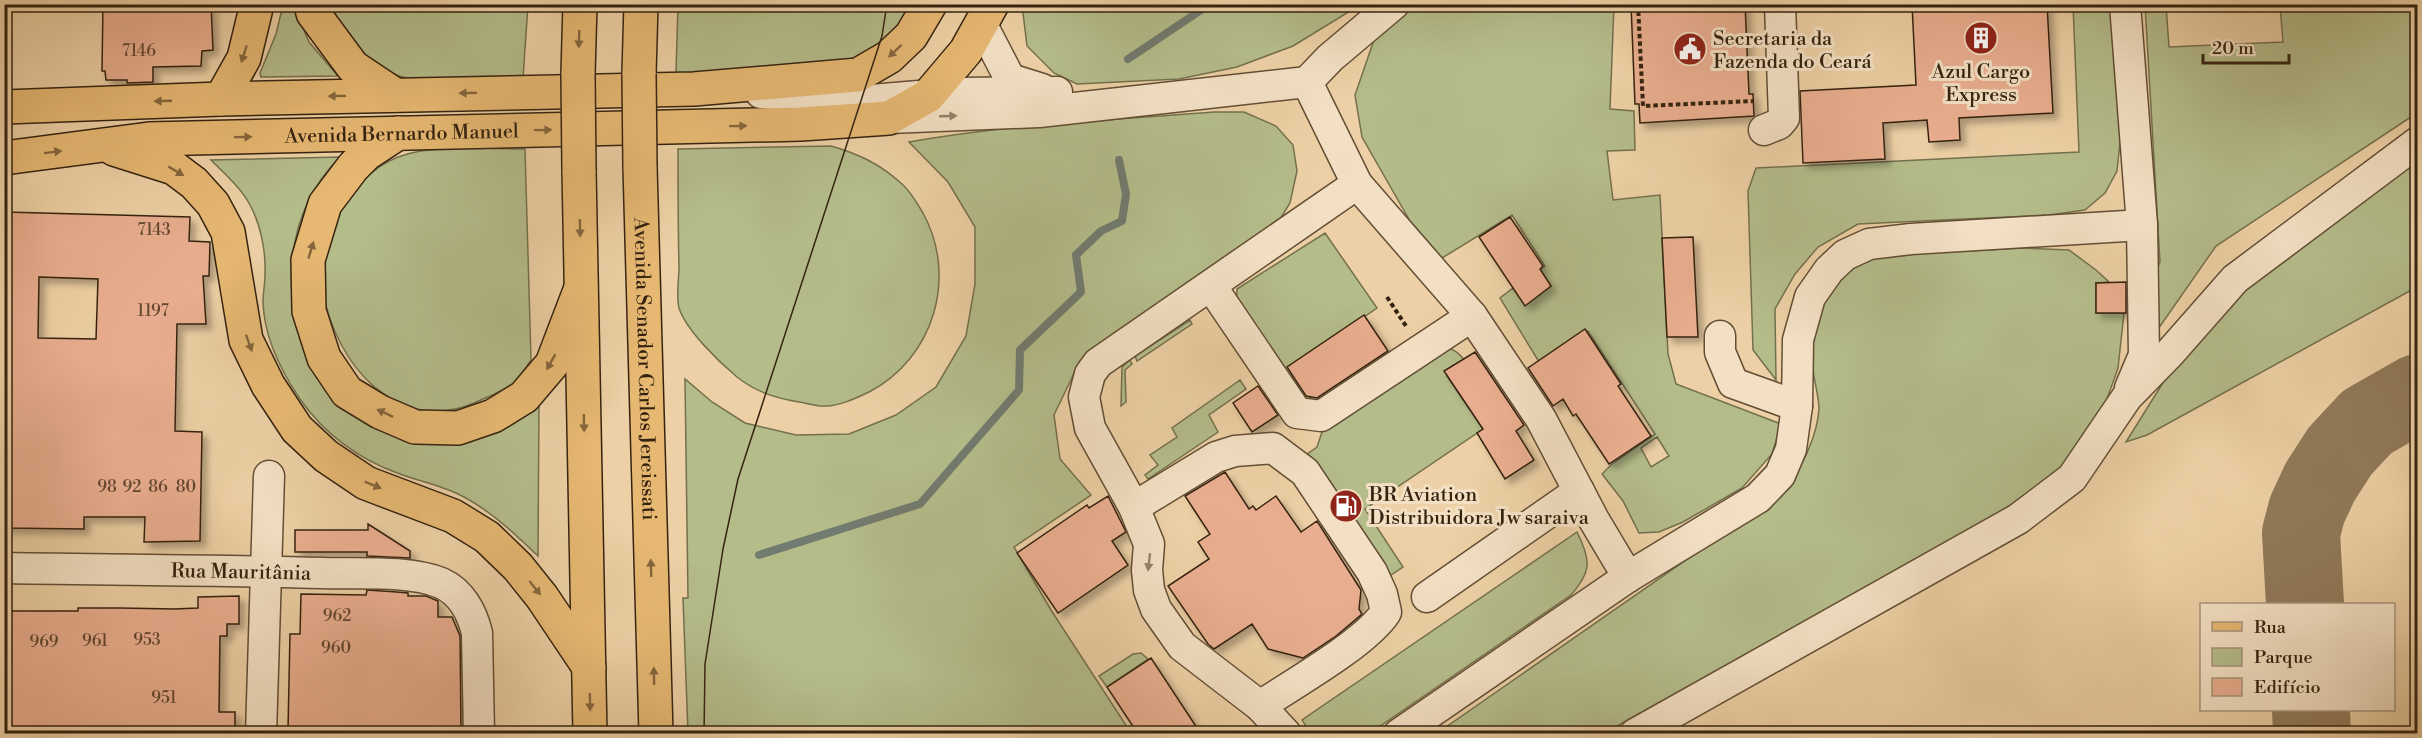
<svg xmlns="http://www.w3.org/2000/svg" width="2422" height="738" viewBox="0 0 2422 738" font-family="'Libre Bodoni',serif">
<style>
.green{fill:#b4bc8a;stroke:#74704d;stroke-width:1.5;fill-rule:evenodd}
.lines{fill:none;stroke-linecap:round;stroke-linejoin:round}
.stream{stroke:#727b6f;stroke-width:8}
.taxiway{stroke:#917a5a;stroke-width:78}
.building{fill:#e9ae8f;stroke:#352310;stroke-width:1.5;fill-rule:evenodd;filter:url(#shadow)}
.minor-casing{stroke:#634e35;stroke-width:33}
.major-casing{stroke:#352310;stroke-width:36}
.path{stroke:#352310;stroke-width:4;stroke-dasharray:4.5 3;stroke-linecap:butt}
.minor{stroke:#f3e0c4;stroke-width:30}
.major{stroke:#e6b872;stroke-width:33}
.tram{stroke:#352310;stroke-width:1.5}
.major-bridge-casing{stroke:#352310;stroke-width:36;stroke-linecap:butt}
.major-bridge{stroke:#e6b872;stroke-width:33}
.oneway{fill:#85663c}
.oneway2{fill:#94826a}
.labels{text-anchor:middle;stroke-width:6;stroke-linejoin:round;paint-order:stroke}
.number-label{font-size:16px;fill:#624630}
.poi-label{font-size:20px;fill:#352310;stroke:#f3e0c4;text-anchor:start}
.street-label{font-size:20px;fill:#352310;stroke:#f3e0c4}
</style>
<defs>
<filter id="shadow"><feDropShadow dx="5.5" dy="5.5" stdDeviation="3" flood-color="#0004"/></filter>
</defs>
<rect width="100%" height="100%" fill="#edd0a5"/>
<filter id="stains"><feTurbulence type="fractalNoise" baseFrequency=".00333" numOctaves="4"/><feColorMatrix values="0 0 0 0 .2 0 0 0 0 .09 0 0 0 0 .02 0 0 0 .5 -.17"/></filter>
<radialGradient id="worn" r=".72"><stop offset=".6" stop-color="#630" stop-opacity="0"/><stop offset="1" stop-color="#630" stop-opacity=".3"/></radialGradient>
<path class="green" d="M293 4 309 42 338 76 261 77 260 73 276 34 283 5Z
M330 5H528L523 78C490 78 434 84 403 77 372 70 342 33 330 5Z
M678 5H918L871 55 811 72 676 73Z
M1022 5V4L1360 5 1293 46 1237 67 1179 79 1077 84 1054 73 1027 46Z
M1417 5H1614L1610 109 1634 111 1635 150 1607 151 1613 200 1660 195 1668 354 1676 384 1781 424 1772 454 1742 488 1683 522 1659 532 1639 533 1623 501 1602 474 1612 464 1655 434 1588 331 1539 362 1500 298 1513 288 1525 305 1551 286 1540 270 1545 266 1512 215 1442 258 1410 221 1362 137 1355 95 1375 37ZM1657 437 1669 456 1651 467 1641 448Z
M2073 5H2113L2120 142 2117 171 2105 193 2085 210 2049 215 1858 224 1818 247 1795 274 1775 309 1776 380 1753 350 1748 191 1756 168 2079 152Z
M2145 5H2166L2169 47 2283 42 2280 5H2418L2417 113 2216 246 2156 332 2153 281 2160 262Z
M1214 112H1244L1276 126 1293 145 1297 171 1290 203 1277 224 1080 361 1054 415 1060 459 1091 495 1014 547 1051 610 1131 733H688L683 598H688L685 379 712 402 745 423 796 435 849 434 896 415 936 387 966 336 975 284V227L948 182 909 142C1010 124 1112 120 1214 112Z
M831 146C859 154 880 164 902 184 911 192 917 203 923 213 958 277 934 358 869 392 856 398 840 406 826 406 817 407 807 403 799 402 775 398 756 392 737 377 719 362 686 330 679 308 676 296 679 279 679 267 678 227 678 188 678 149Z
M525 149 531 360C526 367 521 376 515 382 504 391 487 397 474 403 396 436 335 363 323 291 321 279 324 263 327 250 329 241 331 229 335 220 347 193 370 168 398 157 435 143 486 149 525 149Z
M340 157C282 215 278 305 317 375L468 441 499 432 517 421 539 402 538 556C515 534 492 512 464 497 444 486 422 482 400 474 360 460 324 434 300 399 281 371 264 336 263 302 263 293 265 284 265 275 266 252 261 225 250 205 241 188 225 174 211 160Z
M2417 158V287L2147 435 2126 442 2189 341 2253 282Z
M1325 233 1377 308 1290 367 1315 405 1298 406 1236 311 1237 289Z
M2022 248 2069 250 2096 270 2109 282 2096 283V313H2124L2118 368 2107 399 2087 437 2043 488 1837 607 1604 733 1436 734 1788 489C1802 464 1817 438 1819 409 1819 396 1814 382 1813 368 1808 323 1828 269 1877 256 1890 252 1908 254 1922 253 1955 251 1989 250 2022 248Z
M1190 320 1192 324 1137 361 1135 356Z
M1442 347C1456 349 1460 354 1468 365L1447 376 1483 429 1365 509 1403 567 1388 577 1306 455 1317 447 1325 423Z
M1130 360 1132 364 1125 370 1126 402 1121 406 1122 367Z
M1240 380 1246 389 1209 415 1218 432 1148 479 1145 475 1158 465 1150 455 1177 437 1172 428Z
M1577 532C1591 560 1592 571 1571 595L1370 733H1327L1308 729 1302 720Z
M1141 653 1148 659 1107 687 1099 676 1133 654Z"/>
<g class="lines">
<path class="stream" d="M1128 59 1210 4
M759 555 920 504 1019 390 1020 350 1081 292 1076 255 1101 231 1122 221 1126 194 1119 160"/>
<path class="taxiway" d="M2305 604 2301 533 2307 510 2320 482 2340 451 2367 422 2418 393
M2311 710 2312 734"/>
</g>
<path class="building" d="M103 4H211L213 50 202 51 201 66 153 67V82L127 83V80H106L105 71H102Z
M1631 4H1745L1749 94H1753L1754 116 1640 123 1639 104H1635Z
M1912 4H2047L2053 113 1959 118 1960 140 1929 142 1927 120 1883 123 1885 159 1803 163 1800 91 1916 85Z
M4 212 190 217 189 241 210 242 209 276H203L206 324H177L175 431 202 432 200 541 144 542 145 517H84V529L4 528ZM39 277 98 279 96 339 38 338Z
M1510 217 1543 266 1540 269 1551 286 1525 306 1479 237Z
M1693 237 1698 337H1667L1662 238Z
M2126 282V313H2096V283Z
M1364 315 1388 351 1317 398 1306 396 1287 367Z
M1585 329 1621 384 1618 386 1651 436 1609 464 1576 414 1573 416 1563 399 1553 406 1528 368Z
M1475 352 1524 425 1516 431 1534 460 1505 479 1477 433 1483 429 1444 371Z
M1258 386 1278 415 1252 432 1233 403Z
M1225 472 1249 509 1253 506 1256 510 1276 496 1301 532 1317 521 1361 590 1359 609 1362 614 1336 636 1303 658 1268 649 1252 624 1214 649 1208 644 1168 586 1209 559 1198 542 1210 534 1185 496Z
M1108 496 1126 532 1112 541 1128 565 1058 613 1017 553 1087 505 1089 508Z
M368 524 410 551V558L367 556V552H295V530H368Z
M367 590 397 592 408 593V596H426L438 601V617H452L460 636 461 734H301V730H288L290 634H300L301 594 366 595Z
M239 596V624H227V636H220L219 712H235V734H4V611H78V608H120L175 609 198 608V597Z
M1151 658 1201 734H1138L1107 687Z"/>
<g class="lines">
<g class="minor-casing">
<g id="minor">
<path d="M2125 4 2142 225 2144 355 2130 388"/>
<path d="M981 23 1010 79 1042 89"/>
<path d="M1307 82 1357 184 1472 316 1541 419 1594 520 1628 577"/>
<path d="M761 93 859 101 955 93 1057 92"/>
<path d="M889 118 1039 112 1307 82 1330 58 1394 4"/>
<path d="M1764 130 1779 124 1784 118 1780 4"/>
<path d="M1211 286 1297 413 1321 416 1472 316"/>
<path d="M1720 336V352L1733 383 1797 406"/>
<path d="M1134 507 1216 457 1235 451 1273 448 1305 472 1372 572 1382 594 1386 612C1366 643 1293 684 1260 706"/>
<path id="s1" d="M4 568C111 570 217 570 323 573 358 574 409 570 441 583 461 592 472 612 477 633L479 734"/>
<path d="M1427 597 1579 491"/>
<path d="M261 734 269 476"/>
<path d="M1286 734 1260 706 1182 646 1156 609 1149 590 1147 570 1149 544 1134 507 1090 428 1084 397 1090 374 1098 363 1357 184"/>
<path d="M1399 734 1628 577 1758 498 1780 475 1791 449 1797 406 1798 340 1810 297 1829 270 1845 255 1869 244 1911 239 2142 225"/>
<path d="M1635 734 2018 519 2072 478 2127 397 2169 354 2235 279 2418 142"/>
</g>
</g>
<g class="major-casing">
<g id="major">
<path d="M311 4 313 13 353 67 395 95"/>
<path d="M578 74 580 4"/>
<path d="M639 74 641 4"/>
<path d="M221 99 244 58 257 4"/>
<path d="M4 107 221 99 694 89 858 75 889 57 911 36 930 4"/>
<path d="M398 133 366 154 353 167 325 204 308 260 309 311 324 358 347 392 380 412 415 427 458 428 493 416 524 397 552 364 581 288"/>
<path d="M114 149 174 168 194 183 213 204 228 232 246 340 268 385 297 429 326 456 366 483 453 516 487 537 518 567 542 597 589 667"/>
<path id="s2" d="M4 158 149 139 801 124 889 118 928 96 966 51 992 4"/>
<path id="s3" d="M640 167 656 734"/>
<path d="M579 170 590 734"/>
</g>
</g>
<path class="path" d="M1638 4 1643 106 1754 101
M1387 297 1406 326"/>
<use href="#minor" class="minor"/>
<use href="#major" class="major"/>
<path class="tram" d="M704 734 705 664 723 549 738 479 882 36 887 4"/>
<g class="major-bridge-casing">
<path id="major-bridge" d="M578 74 579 170
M639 74 640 167"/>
</g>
<use href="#major-bridge" class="major-bridge"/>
</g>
<defs><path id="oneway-solid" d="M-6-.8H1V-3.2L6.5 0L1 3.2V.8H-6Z" transform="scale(1.5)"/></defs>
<g class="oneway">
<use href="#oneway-solid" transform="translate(579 39) rotate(92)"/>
<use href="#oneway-solid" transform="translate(895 51) rotate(137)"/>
<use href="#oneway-solid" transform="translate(244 54) rotate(108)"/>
<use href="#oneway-solid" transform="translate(468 93) rotate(179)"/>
<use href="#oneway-solid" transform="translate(337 96) rotate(179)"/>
<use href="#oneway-solid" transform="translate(163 101) rotate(178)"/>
<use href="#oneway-solid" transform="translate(738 126) rotate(-1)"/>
<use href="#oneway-solid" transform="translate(543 130) rotate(-1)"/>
<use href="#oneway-solid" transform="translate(243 137) rotate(-1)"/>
<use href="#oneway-solid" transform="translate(53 152) rotate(-7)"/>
<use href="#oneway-solid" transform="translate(176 171) rotate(30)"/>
<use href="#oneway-solid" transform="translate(580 228) rotate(89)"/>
<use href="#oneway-solid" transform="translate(311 250) rotate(-73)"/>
<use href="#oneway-solid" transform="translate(249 343) rotate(70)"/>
<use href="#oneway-solid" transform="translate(551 362) rotate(119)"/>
<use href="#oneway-solid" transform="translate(385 413) rotate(-155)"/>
<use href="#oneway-solid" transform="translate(584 423) rotate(89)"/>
<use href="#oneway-solid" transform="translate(373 485) rotate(22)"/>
<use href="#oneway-solid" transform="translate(651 568) rotate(-92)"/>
<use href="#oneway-solid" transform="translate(535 588) rotate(51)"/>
<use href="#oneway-solid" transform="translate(654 676) rotate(-91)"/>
<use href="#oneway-solid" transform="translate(590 702) rotate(89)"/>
</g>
<g class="oneway2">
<use href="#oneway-solid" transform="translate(948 116) rotate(-2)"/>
<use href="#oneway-solid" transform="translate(1149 562) rotate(97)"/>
</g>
<defs>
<g id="building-disc" transform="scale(1.725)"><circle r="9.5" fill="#8f2418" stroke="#f3e0c4"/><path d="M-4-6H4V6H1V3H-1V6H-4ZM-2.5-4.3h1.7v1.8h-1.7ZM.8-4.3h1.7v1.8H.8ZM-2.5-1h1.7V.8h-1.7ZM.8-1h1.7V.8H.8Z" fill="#fff"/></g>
<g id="civic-disc" transform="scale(1.725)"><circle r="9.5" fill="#8f2418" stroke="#f3e0c4"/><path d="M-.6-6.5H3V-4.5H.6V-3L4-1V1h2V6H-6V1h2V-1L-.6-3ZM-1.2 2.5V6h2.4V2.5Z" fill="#fff"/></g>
<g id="fuel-disc" transform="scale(1.725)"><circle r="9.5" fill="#8f2418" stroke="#f3e0c4"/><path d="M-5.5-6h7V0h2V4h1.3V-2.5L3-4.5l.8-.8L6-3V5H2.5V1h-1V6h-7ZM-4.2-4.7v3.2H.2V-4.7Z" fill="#fff"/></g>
</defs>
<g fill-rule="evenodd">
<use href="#building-disc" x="1981" y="38"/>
<use href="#civic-disc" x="1690" y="49"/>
<use href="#fuel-disc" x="1346" y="506"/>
</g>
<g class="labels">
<g class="number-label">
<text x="139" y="56">7146</text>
<text x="154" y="235">7143</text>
<text x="153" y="316">1197</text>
<text x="107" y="492">98</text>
<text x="132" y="492">92</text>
<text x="158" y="492">86</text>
<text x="186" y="492">80</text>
<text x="337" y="621">962</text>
<text x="147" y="645">953</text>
<text x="95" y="646">961</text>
<text x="44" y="647">969</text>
<text x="336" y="653">960</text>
<text x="164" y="703">951</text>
</g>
<g class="poi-label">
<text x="1713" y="45">Secretaria da<tspan x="1713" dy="23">Fazenda do Ceará</tspan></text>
<text x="1981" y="78" text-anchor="middle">Azul Cargo<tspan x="1981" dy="23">Express</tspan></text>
<text x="1369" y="501">BR Aviation<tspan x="1369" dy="23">Distribuidora Jw saraiva</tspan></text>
</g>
<g class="street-label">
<text dy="7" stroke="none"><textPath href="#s2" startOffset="399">Avenida Bernardo Manuel</textPath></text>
<text dy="7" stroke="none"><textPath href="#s3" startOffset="202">Avenida Senador Carlos Jereissati</textPath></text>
<text dy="7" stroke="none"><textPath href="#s1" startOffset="237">Rua Mauritânia</textPath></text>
</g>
</g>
<rect width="2422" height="738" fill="none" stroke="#edd0a5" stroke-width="24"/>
<rect x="6" y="6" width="2410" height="726" fill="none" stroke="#352310" stroke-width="3"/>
<rect x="12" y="12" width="2398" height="714" fill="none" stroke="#352310" stroke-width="1.5"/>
<rect x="2200" y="603" width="195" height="108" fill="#f3e0c4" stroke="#a7947c" stroke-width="1.5"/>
<rect x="2212" y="622" width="30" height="9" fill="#e6b872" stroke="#a7947c" stroke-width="1.5"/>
<text x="2254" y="633" font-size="18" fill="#352310">Rua</text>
<rect x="2212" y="648" width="30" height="18" fill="#b4bc8a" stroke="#a7947c" stroke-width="1.5"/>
<text x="2254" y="663" font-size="18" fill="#352310">Parque</text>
<rect x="2212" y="678" width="30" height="18" fill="#e9ae8f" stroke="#a7947c" stroke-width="1.5"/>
<text x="2254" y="693" font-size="18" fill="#352310">Edifício</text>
<path d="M2203 54v9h86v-9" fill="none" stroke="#352310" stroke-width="3"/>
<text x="2212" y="54" font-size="18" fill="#352310" stroke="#f3e0c4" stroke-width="4.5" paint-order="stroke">20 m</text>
<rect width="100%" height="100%" filter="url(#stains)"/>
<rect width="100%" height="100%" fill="url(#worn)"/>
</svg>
